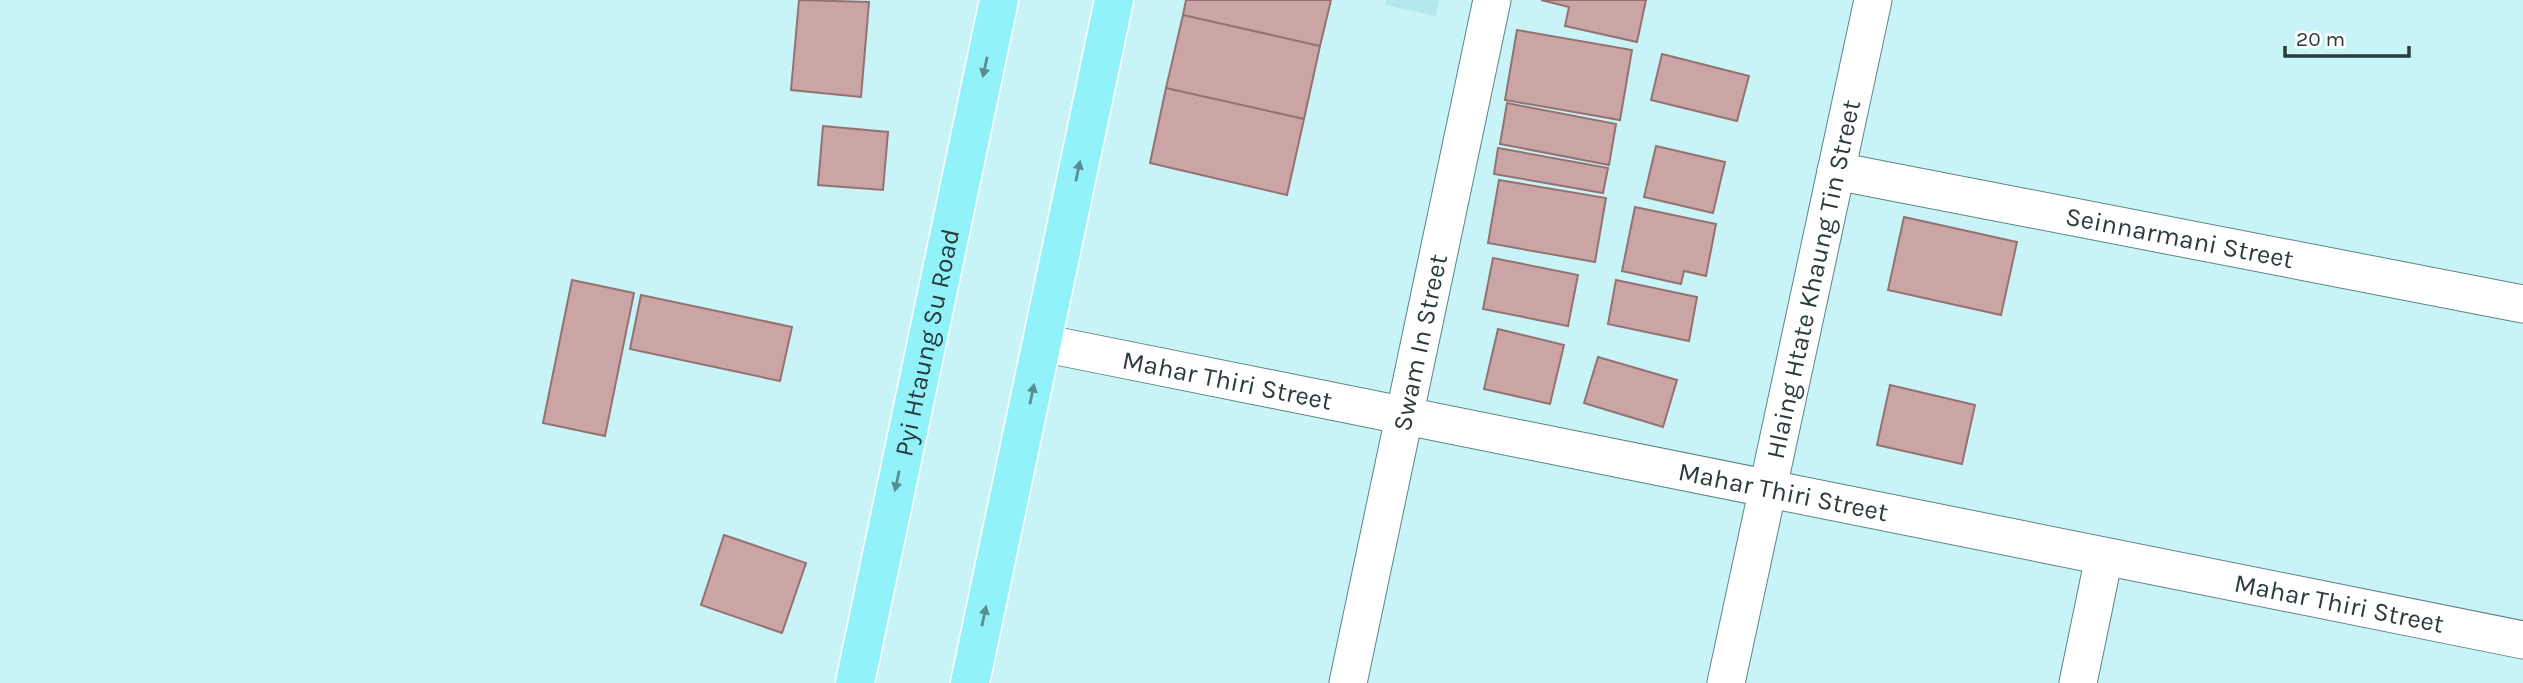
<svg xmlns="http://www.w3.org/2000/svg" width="2523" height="683" viewBox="0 0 2523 683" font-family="Karla,sans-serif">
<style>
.built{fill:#b3e9ed}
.building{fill:#cba5a5;stroke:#957272;stroke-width:2}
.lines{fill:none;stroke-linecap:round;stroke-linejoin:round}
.minor-casing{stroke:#5c8487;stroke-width:39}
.primary-casing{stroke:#fff;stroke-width:41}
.minor{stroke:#fff;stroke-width:37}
.primary{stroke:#92f2f9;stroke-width:38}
.oneway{fill:#588d91}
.labels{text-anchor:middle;stroke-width:5;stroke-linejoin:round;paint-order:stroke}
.street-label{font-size:26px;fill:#293b3c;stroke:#fff}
</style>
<rect width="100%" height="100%" fill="#c8f4f7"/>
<path class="built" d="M1386 0H1439L1436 16 1385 5Z"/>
<path class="building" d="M799 0 869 2 861 97 791 90Z
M1186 0H1331L1320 46 1183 15Z
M1541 0H1646L1637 42 1565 26 1569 7Z
M1183 15 1320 46 1304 119 1166 88Z
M1517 30 1632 50 1620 120 1505 100Z
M1517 30 1632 50 1620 120 1505 100Z
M1662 54 1749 76 1737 121 1651 100Z
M1166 88 1304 119 1287 195 1150 163Z
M1507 103 1616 124 1609 165 1500 144Z
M1507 103 1616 124 1609 165 1500 144Z
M823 126 888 132 883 190 818 185Z
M1656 146 1725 162 1713 213 1644 197Z
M1498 148 1608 168 1603 193 1494 174Z
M1498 148 1608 168 1603 193 1494 174Z
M1499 180 1606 198 1595 262 1488 243Z
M1499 180 1606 198 1595 262 1488 243Z
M1635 207 1716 224 1706 276 1684 271 1681 284 1622 271Z
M1904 217 2017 242 2001 315 1888 290Z
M1493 258 1578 275 1568 326 1483 309Z
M572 280 634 293 605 436 543 423Z
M1616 280 1697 297 1689 341 1608 324Z
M641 295 792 327 780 381 630 349Z
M1498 329 1564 345 1550 404 1484 389Z
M1598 357 1677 380 1663 427 1584 403Z
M1890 385 1975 405 1962 464 1877 445Z
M724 535 806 563 782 633 701 605Z"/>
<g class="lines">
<g class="minor-casing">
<g id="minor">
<path id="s1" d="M1836 171 2523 304"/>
<path id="s2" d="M1042 343 2523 640"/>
<path id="s3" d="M1348 683 1492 0"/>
<path id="s4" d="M1726 683 1873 0"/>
<path d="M2078 683 2104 557"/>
</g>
</g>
<g class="primary-casing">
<g id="primary">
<path id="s5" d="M855 683 999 0"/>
<path d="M970 683 1114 0"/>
</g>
</g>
<use href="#minor" class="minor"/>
<use href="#primary" class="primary"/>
</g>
<defs><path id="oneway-solid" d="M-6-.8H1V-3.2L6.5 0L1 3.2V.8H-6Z" transform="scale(1.75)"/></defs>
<g class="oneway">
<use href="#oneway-solid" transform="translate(985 67) rotate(102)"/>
<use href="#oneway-solid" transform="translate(1078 171) rotate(-78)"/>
<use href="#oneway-solid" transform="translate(1032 394) rotate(-78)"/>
<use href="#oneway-solid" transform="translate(897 481) rotate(102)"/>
<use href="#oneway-solid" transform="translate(984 616) rotate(-78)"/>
</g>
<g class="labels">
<g class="street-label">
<text dy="9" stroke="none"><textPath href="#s1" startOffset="350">Seinnarmani Street</textPath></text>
<text dy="9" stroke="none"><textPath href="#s4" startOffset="413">Hlaing Htate Khaung Tin Street</textPath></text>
<text dy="9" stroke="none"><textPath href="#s5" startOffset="348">Pyi Htaung Su Road</textPath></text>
<text dy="9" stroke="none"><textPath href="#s3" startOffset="348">Swam In Street</textPath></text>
<text dy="9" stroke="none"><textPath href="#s2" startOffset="189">Mahar Thiri Street</textPath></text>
<text dy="9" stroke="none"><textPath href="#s2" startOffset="756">Mahar Thiri Street</textPath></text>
<text dy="9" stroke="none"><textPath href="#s2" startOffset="1323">Mahar Thiri Street</textPath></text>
</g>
</g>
<path d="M2285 46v10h124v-10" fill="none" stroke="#293b3c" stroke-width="3.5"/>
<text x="2296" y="46" font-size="21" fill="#293b3c" stroke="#ffffff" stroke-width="5" paint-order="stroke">20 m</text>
</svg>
